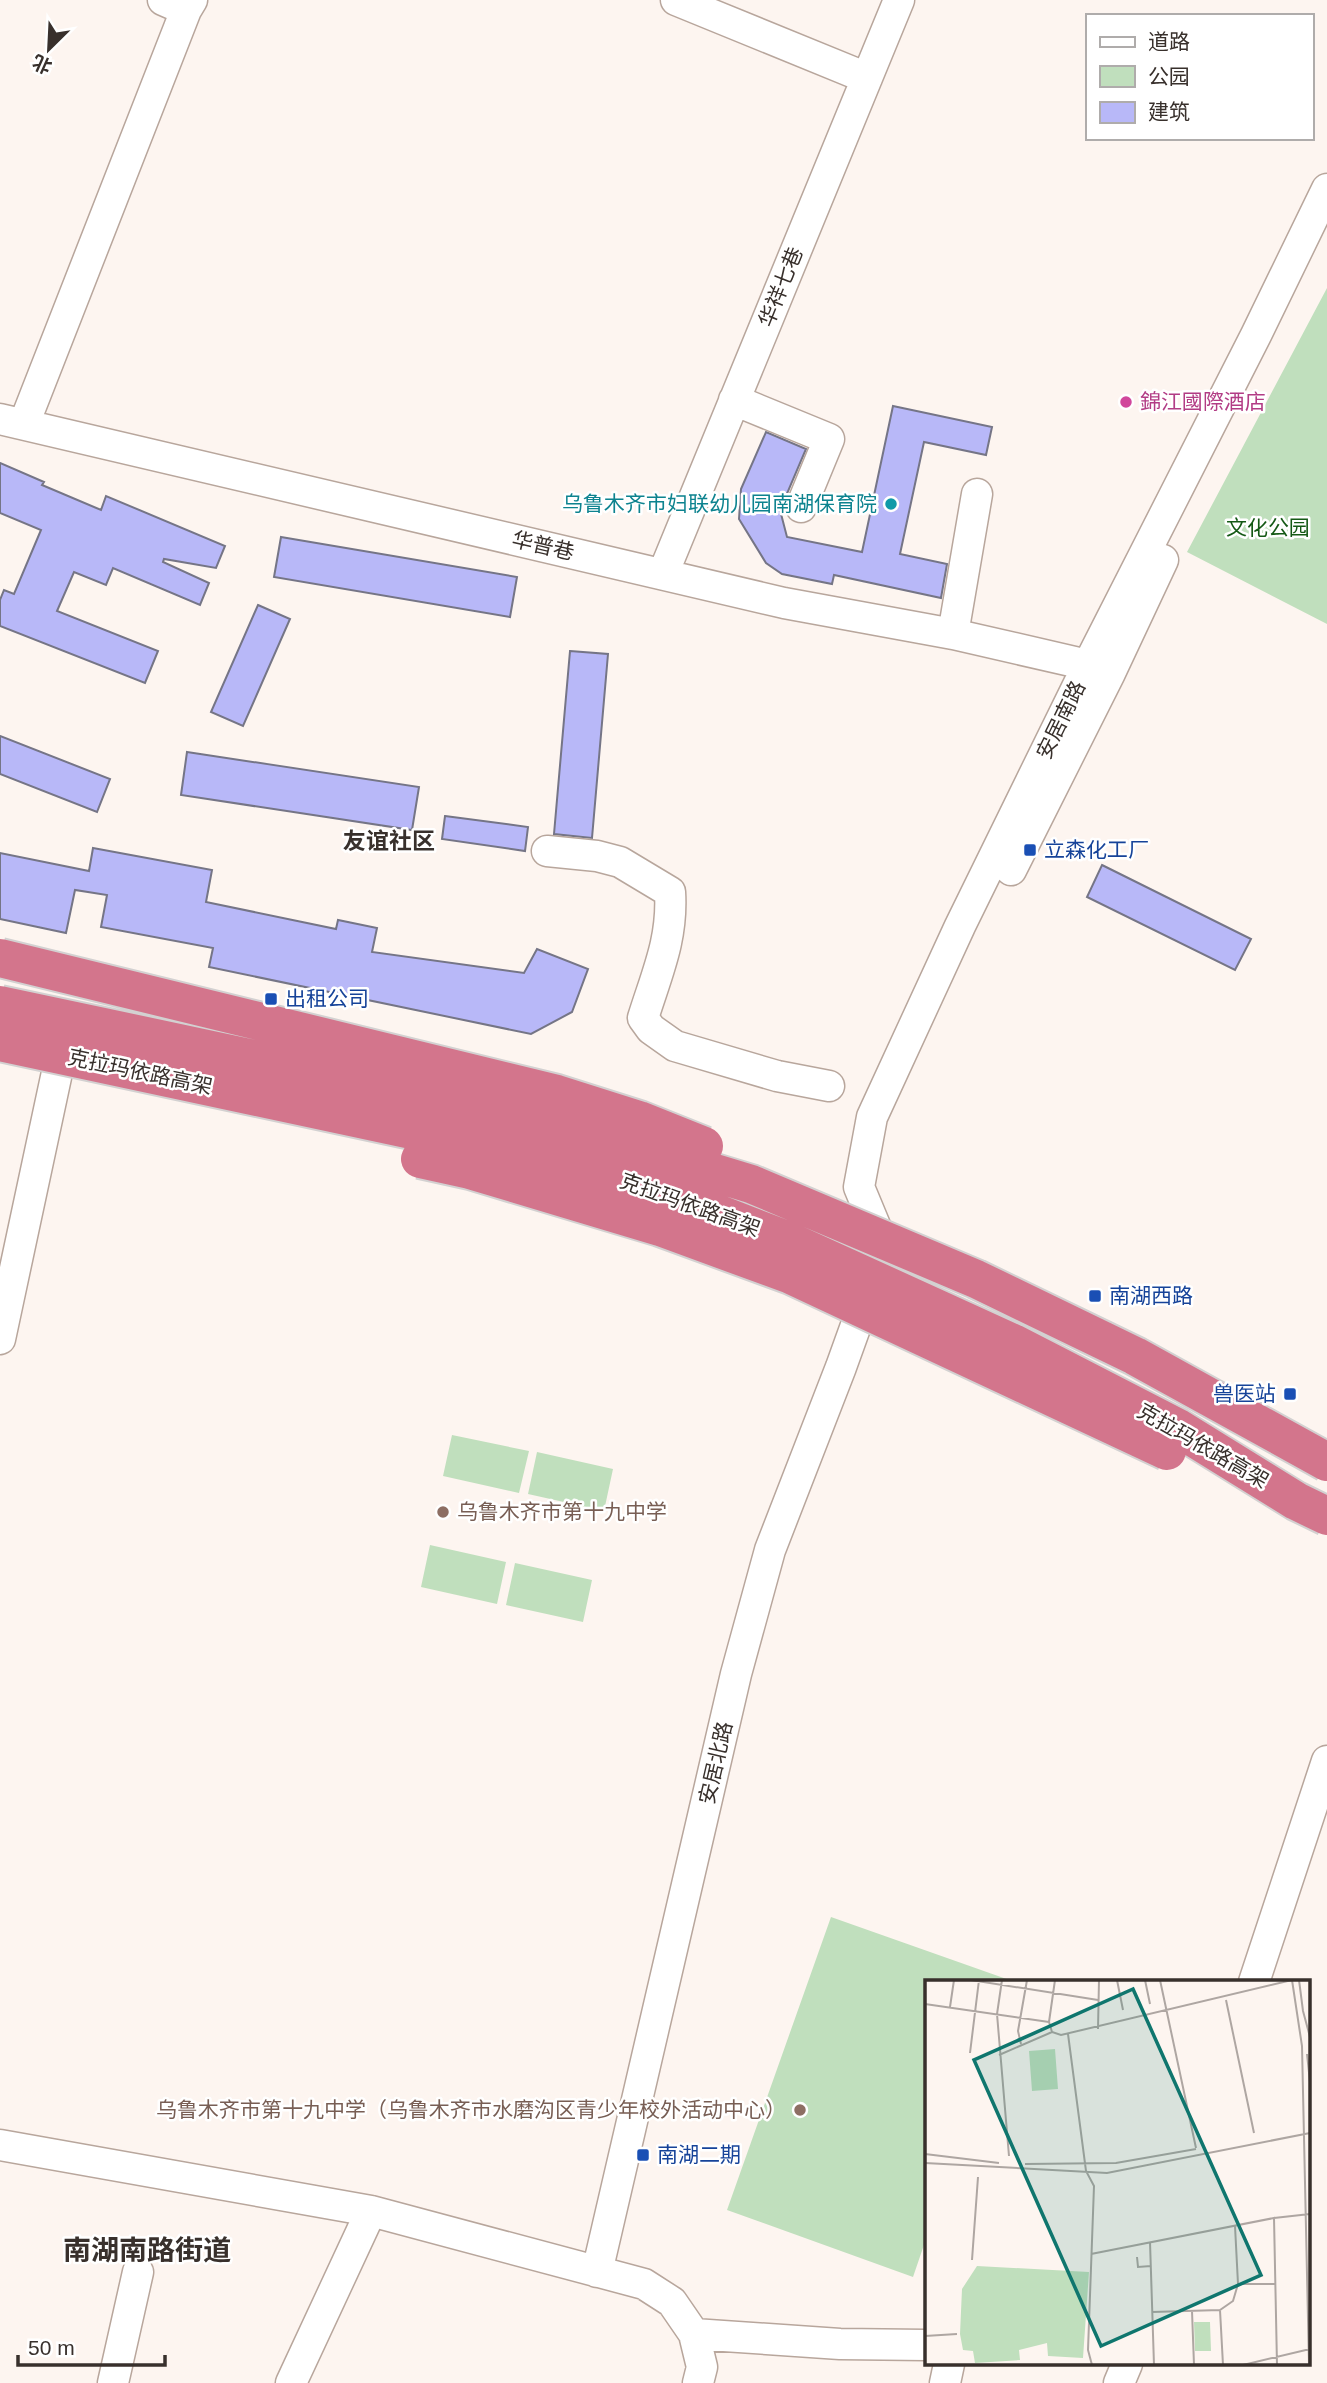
<svg xmlns="http://www.w3.org/2000/svg" width="1327" height="2383" viewBox="0 0 1327 2383" font-family="Arial,'Noto Sans SC',sans-serif">
<style>
.green{fill:#c0dfbd}
.building{fill:#b8b8f8;stroke:#757586;stroke-width:2}
.lines{fill:none;stroke-linecap:round;stroke-linejoin:round}
.minor-casing{stroke:#b8a69c;stroke-width:33}
.minor{stroke:#fff;stroke-width:30}
.highway-bridge-casing{stroke:#d3d1d1;stroke-width:42;stroke-linecap:butt}
.highway-bridge{stroke:#d3758c;stroke-width:38}
.hotel-dot{fill:#d1479c;stroke:#fff;stroke-width:2.5}
.culture-dot{fill:#0f9aa8;stroke:#fff;stroke-width:2.5}
.transit-dot{fill:#1a4fb4;stroke:#fff;stroke-width:2.5}
.education-dot{fill:#8d6e63;stroke:#fff;stroke-width:2.5}
.labels{text-anchor:middle;stroke-width:5;stroke-linejoin:round;paint-order:stroke}
.street-label{font-size:21px;fill:#38302c;stroke:#fff}
.hotel-label{font-size:21px;fill:#b23c85;stroke:#fff;text-anchor:start}
.culture-label{font-size:21px;fill:#0d838f;stroke:#fff;text-anchor:end}
.park-label{font-size:21px;fill:#145915;stroke:#fff}
.transit-label{font-size:21px;fill:#164399;stroke:#fff;text-anchor:start}
.education-label{font-size:21px;fill:#785e54;stroke:#fff;text-anchor:start}
.neighbourhood-label{font-size:23px;font-weight:bold;fill:#38302c;stroke:#fff}
.district-label{font-size:28px;font-weight:bold;fill:#38302c;stroke:#fff}
.inset-road{fill:none;stroke:#aea6a2;stroke-width:2}
.view{fill:#0f766e;fill-opacity:0.15;stroke:#0f766e;stroke-width:3.5}
.inset-edge{fill:none;stroke:#38302c;stroke-width:3.5}
</style>
<rect width="100%" height="100%" fill="#fdf5f0"/>
<path class="green" d="M1327 288V624L1187 552Z
M452 1435 529 1451 519 1493 443 1476Z
M537 1452 613 1469 604 1511 528 1494Z
M430 1545 506 1562 497 1604 421 1587Z
M515 1563 592 1580 583 1622 506 1605Z
M831 1917 1015 1982H926V2239L913 2277 727 2210Z"/>
<path class="building" d="M893 406 992 427 986 455 924 442 900 554 947 564 941 598 834 575 832 584 782 574 766 563 739 519 741 489 766 432 806 449 780 510 787 537 862 552Z
M0 463 44 482 42 485 101 510 106 496 225 546 216 568 164 559 163 562 209 583 200 605 113 568 106 585 74 572 57 611 158 651 145 683 0 626V600L4 590 14 594 41 530 0 513Z
M281 537 517 577 510 617 274 577Z
M258 605 290 619 243 726 211 712Z
M570 651 608 654 592 838 554 834Z
M0 736 110 779 97 812 0 774Z
M187 752 419 787 412 830 181 795Z
M445 816 528 827 525 851 442 839Z
M93 848 212 870 206 902 336 929 338 920 377 928 372 952 524 973 537 949 588 969 572 1012 531 1034 209 967 213 948 101 927 107 895 75 890 66 933 0 919V853L89 871Z
M1102 865 1251 939 1235 970 1087 897Z"/>
<g class="lines">
<g class="minor-casing">
<path id="minor" d="M163 0 186 10
M676 0 867 78
M734 400 829 439 801 507
M0 419 784 603 953 634 1088 665 1105 671
M24 424 186 10 192 0
M663 574 899 0
M953 634 977 494
M547 851 597 856 620 862 670 892C673 939 657 973 643 1018L651 1029 675 1046 777 1076 829 1086
M1011 870 1110 673 1163 560
M0 1339 65 1035
M1254 1982 1327 1761
M0 2145 371 2211 644 2284 672 2302 694 2334 702 2367 698 2383
M597 2272 736 1674 770 1550 841 1367 877 1267 881 1240 859 1187 872 1117 960 926 1088 665 1256 335 1327 189
M694 2334 840 2344 926 2345
M113 2383 138 2272
M291 2383 371 2211
M945 2383 949 2364
M1119 2383 1127 2364"/>
</g>
<use href="#minor" class="minor"/>
<g class="highway-bridge-casing">
<path id="highway-bridge" d="M0 958 557 1094 639 1120 704 1146
M0 1005 537 1119 751 1184 976 1279 1135 1356 1327 1462
M0 1042 514 1152 647 1186 789 1241 1013 1343 1178 1428 1296 1501 1327 1516
M420 1159 470 1170 660 1227 791 1275 1167 1451"/>
</g>
<use href="#highway-bridge" class="highway-bridge"/>
</g>
<circle class="hotel-dot" cx="1126" cy="402" r="7"/>
<circle class="culture-dot" cx="891" cy="504" r="7"/>
<g class="transit-dot">
<rect x="1023" y="843" width="14" height="14" rx="3.5"/>
<rect x="264" y="992" width="14" height="14" rx="3.5"/>
<rect x="1088" y="1289" width="14" height="14" rx="3.5"/>
<rect x="1283" y="1387" width="14" height="14" rx="3.5"/>
<rect x="636" y="2148" width="14" height="14" rx="3.5"/>
</g>
<g class="education-dot">
<circle cx="443" cy="1512" r="7"/>
<circle cx="800" cy="2110" r="7"/>
</g>
<g class="labels">
<g class="street-label">
<text transform="translate(781 287) rotate(-68)" y="7">华祥七巷</text>
<text transform="translate(543 546) rotate(13)" y="7">华普巷</text>
<text transform="translate(1061 720) rotate(-64)" y="7">安居南路</text>
<text transform="translate(140 1072) rotate(12)" y="7">克拉玛依路高架</text>
<text transform="translate(690 1205) rotate(20)" y="7">克拉玛依路高架</text>
<text transform="translate(1203 1446) rotate(30)" y="7">克拉玛依路高架</text>
<text transform="translate(716 1763) rotate(-77)" y="7">安居北路</text>
</g>
<g class="hotel-label">
<text x="1140" y="409">錦江國際酒店</text>
</g>
<g class="culture-label">
<text x="877" y="511">乌鲁木齐市妇联幼儿园南湖保育院</text>
</g>
<g class="park-label">
<text x="1268" y="535">文化公园</text>
</g>
<g class="transit-label">
<text x="1044" y="857">立森化工厂</text>
<text x="285" y="1006">出租公司</text>
<text x="1109" y="1303">南湖西路</text>
<text x="1276" y="1401" text-anchor="end">兽医站</text>
<text x="657" y="2162">南湖二期</text>
</g>
<g class="education-label">
<text x="457" y="1519">乌鲁木齐市第十九中学</text>
<text x="786" y="2117" text-anchor="end">乌鲁木齐市第十九中学（乌鲁木齐市水磨沟区青少年校外活动中心）</text>
</g>
<g class="neighbourhood-label">
<text x="389" y="849">友谊社区</text>
</g>
<g class="district-label">
<text x="147" y="2260">南湖南路街道</text>
</g>
</g>
<g transform="translate(925 1980)">
<rect width="385" height="385" fill="#fdf5f0"/>
<path d="M130 69 133 109 107 111 104 71ZM52 286 164 292 158 378 123 376 122 363 94 370 95 380 50 383 48 371 38 370 35 354 37 309ZM269 342H285L286 371H270Z" fill="#c0dfbd"/>
<path class="inset-road" d="M46 0 173 20M77 0 72 34 84 176M130 0 124 42 127 52 136 55 367 0M192 0 198 30M220 0 225 24M235 0 271 168M367 0 377 66 384 385M374 0 378 31M301 20 329 153M0 24 124 42M25 27 29 0M378 31 385 57M173 49 174 0M143 54 161 191 169 206 163 370 167 385M96 64 93 51 102 0M45 73 54 0M382 74 385 102M74 75 127 52M0 174 74 183M0 183 182 193 385 153M100 184 191 183 271 169M349 238 385 234M225 262 229 385M166 274 349 238 352 385M212 277 213 287 226 286M47 280 53 197M313 304H350M295 330 298 385M267 331 269 385M227 332 295 330 308 321 313 304 310 246M0 356 32 354M318 385 385 369"/>
<path class="view" d="M208 9 336 295 176 366 49 80Z"/>
<rect width="385" height="385" class="inset-edge"/>
</g>
<rect x="1086" y="14" width="228" height="126" fill="#ffffff" stroke="#afacab" stroke-width="2"/>
<rect x="1100" y="37" width="35" height="10" fill="#ffffff" stroke="#afacab" stroke-width="2"/>
<text x="1148" y="49" font-size="21" fill="#38302c">道路</text>
<rect x="1100" y="66" width="35" height="21" fill="#c0dfbd" stroke="#afacab" stroke-width="2"/>
<text x="1148" y="84" font-size="21" fill="#38302c">公园</text>
<rect x="1100" y="102" width="35" height="21" fill="#b8b8f8" stroke="#afacab" stroke-width="2"/>
<text x="1148" y="119" font-size="21" fill="#38302c">建筑</text>
<g transform="translate(49 49) rotate(204)" stroke="#ffffff" stroke-width="5" paint-order="stroke">
<path d="M0-5L12 26L0 18L-12 26Z" fill="#38302c"/>
<text y="-10" font-size="19" font-weight="bold" text-anchor="middle" fill="#38302c">北</text>
</g>
<path d="M18 2355v10h147v-10" fill="none" stroke="#38302c" stroke-width="3.5"/>
<text x="28" y="2355" font-size="21" fill="#38302c" stroke="#ffffff" stroke-width="5" paint-order="stroke">50 m</text>
</svg>
